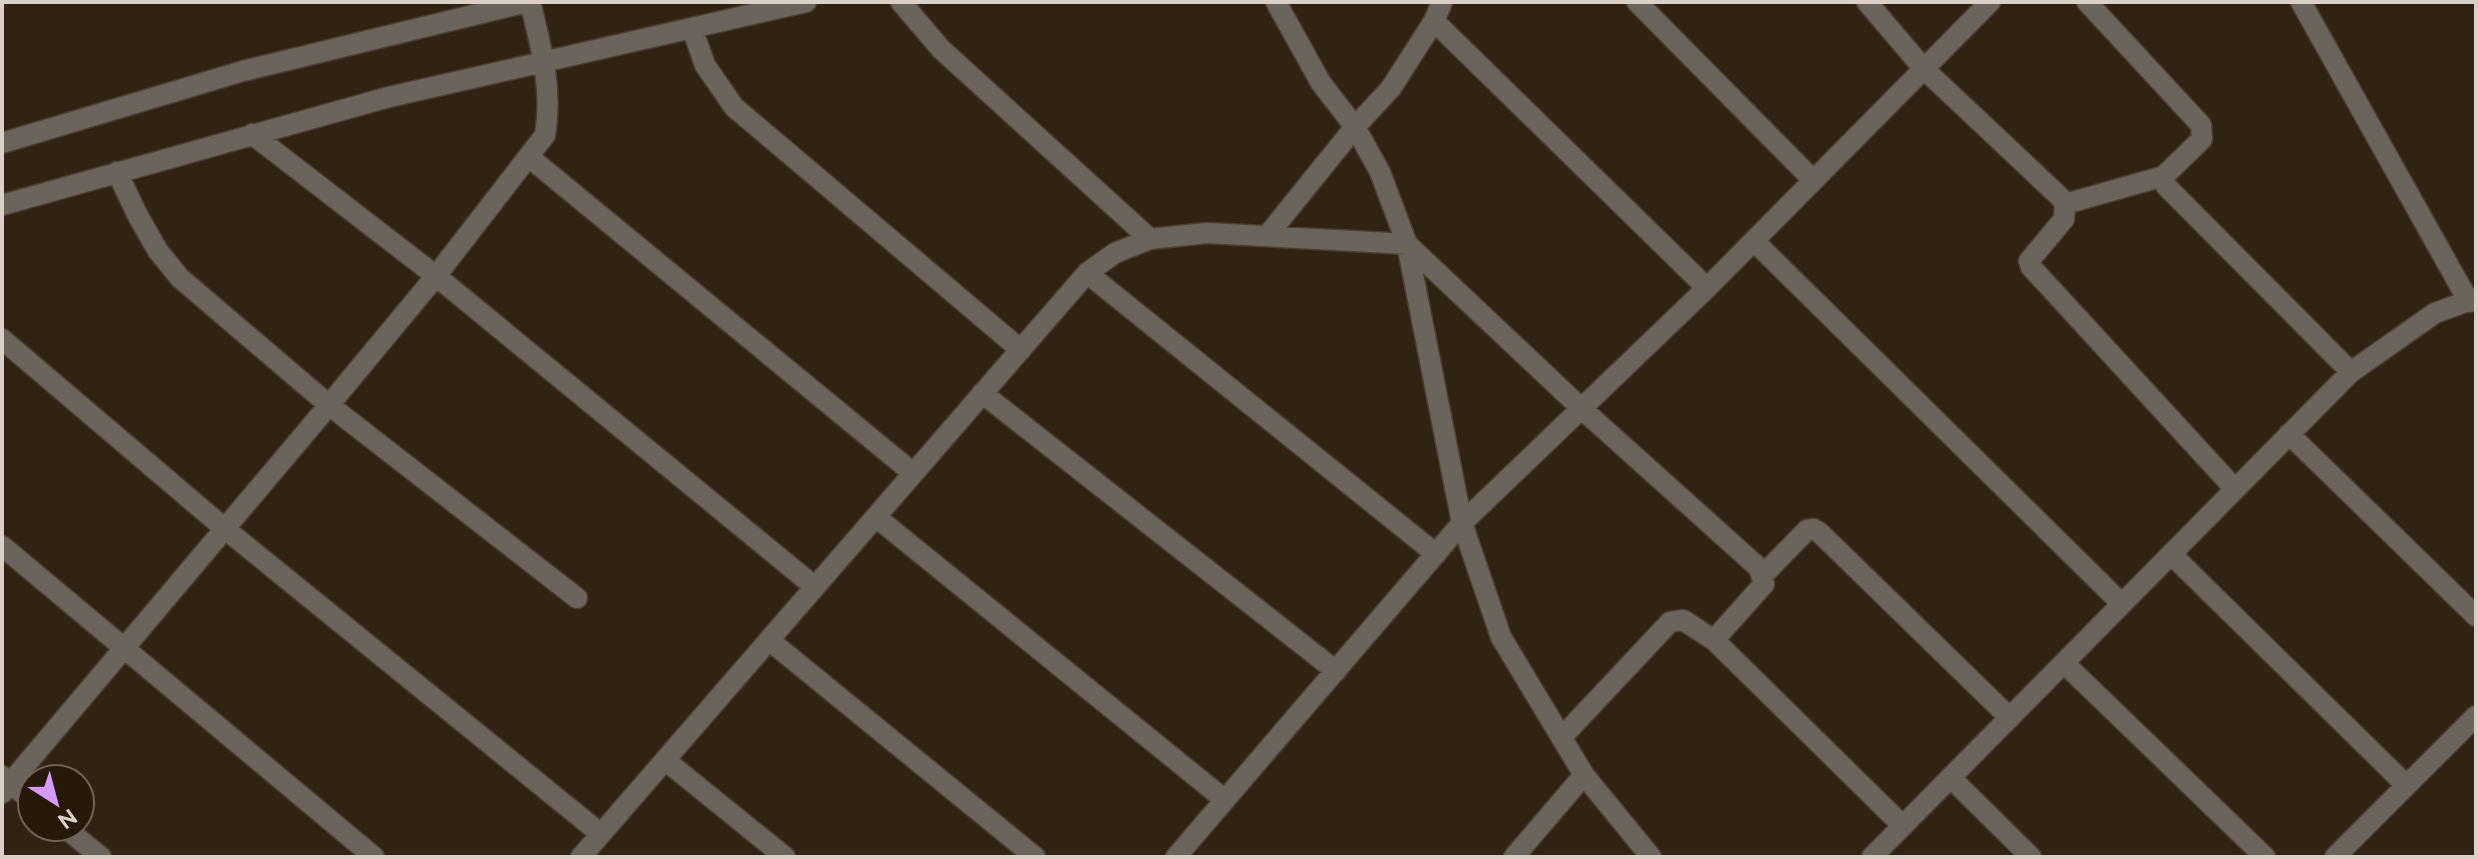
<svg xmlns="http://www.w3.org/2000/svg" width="2478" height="859" viewBox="0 0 2478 859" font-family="Raleway,sans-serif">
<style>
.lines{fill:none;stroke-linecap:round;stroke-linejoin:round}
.minor-casing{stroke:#4c3f31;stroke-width:23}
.minor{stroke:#6b645c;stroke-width:20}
</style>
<rect width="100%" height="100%" fill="#312314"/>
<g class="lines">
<g class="minor-casing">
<path id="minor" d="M901 2 941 49 1150 239
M1276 2 1321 83 1355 127 1380 172 1407 244 1462 523 1501 637 1584 775 1651 857
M1637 2 1813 180
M1867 2 1924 69 2060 197 2065 204 2064 219 2029 261 2031 267 2235 489
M2087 2 2201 125 2202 139 2164 176 2166 186 2351 372
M2301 2 2469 302
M1434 21 1707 288
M692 28 705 65 734 107 1021 350
M252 134 436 276 815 587
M2 143 243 71 527 2
M529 157 913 473
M117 172 138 216 158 251 180 278 329 405 577 598
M2065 204 2164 176
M2 205 389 97 806 2
M1267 236 1355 127 1391 88 1434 21 1442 2
M1754 241 2122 604
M1087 273 1436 554
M2 339 224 528 601 834
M982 393 1336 671
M2289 434 2476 616
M876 517 1225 800
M2 546 374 857
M2171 554 2406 785
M1763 575 1807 530 1814 529 1819 532 2010 718
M769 640 1035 857
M1714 640 1903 826
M2064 663 2265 857
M665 760 785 857
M2 776 32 801
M1951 778 2031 857
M2 793 329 405 436 276 545 135C553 90 541 46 530 2
M64 827 101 857
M581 857 1087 273 1115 253 1150 239 1207 233 1407 244 1582 409 1759 568 1764 584 1714 640 1683 620 1670 622 1562 737
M1176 857 1462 523 1707 288 1990 2
M1514 857 1584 775
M1872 857 2351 372 2435 313 2476 298
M2335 857 2476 716"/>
</g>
<use href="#minor" class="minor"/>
</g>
<rect width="2478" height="859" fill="none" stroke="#dad0c7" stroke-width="8"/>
<g transform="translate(56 803) rotate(144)"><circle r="38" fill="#27190a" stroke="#6f6256" stroke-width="2"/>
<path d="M0-6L14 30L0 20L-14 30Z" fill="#d69bf9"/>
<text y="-12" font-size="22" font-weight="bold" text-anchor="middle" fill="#dad0c7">N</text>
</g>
</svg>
